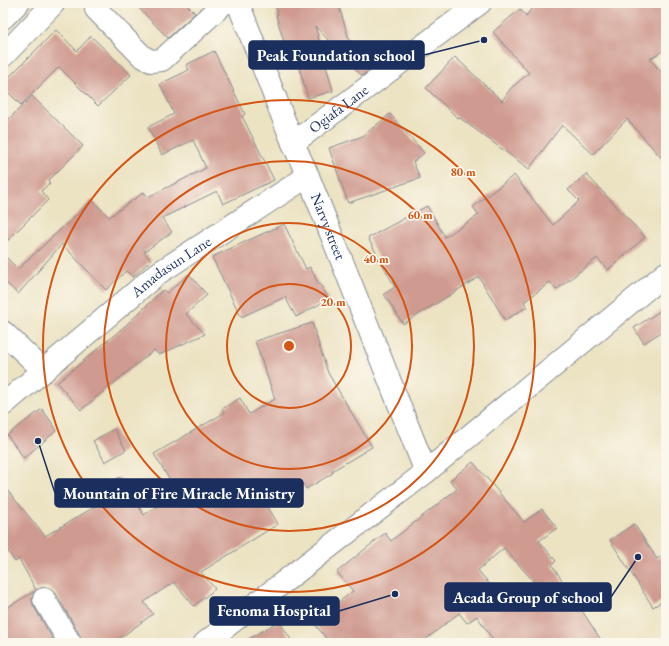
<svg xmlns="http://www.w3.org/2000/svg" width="669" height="646" viewBox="0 0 669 646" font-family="'EB Garamond',serif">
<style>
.building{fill:#cf9a8f;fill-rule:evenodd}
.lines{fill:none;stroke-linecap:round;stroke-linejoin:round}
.minor-casing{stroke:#848990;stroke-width:24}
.minor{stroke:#fff;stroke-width:22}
.ring{fill:none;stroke:#d45514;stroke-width:2}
.labels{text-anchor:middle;stroke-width:3.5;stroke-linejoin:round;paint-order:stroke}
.street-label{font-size:15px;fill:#1b2f5e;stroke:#fbf7ec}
.centre{fill:#d45514;stroke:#fbf7ec;stroke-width:2}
.ring-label{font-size:12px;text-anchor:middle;font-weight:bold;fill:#d45514;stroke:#fbf7ec;stroke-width:3.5;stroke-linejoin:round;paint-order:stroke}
.leader{fill:none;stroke:#1b2f5e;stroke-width:1.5}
.callout-dot{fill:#1b2f5e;stroke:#fbf7ec;stroke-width:1.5}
.callout{fill:#1b2f5e;stroke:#1b2f5e;stroke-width:1.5}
.callout-label{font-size:16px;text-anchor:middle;font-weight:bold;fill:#fff}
</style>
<rect width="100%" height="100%" fill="#fbf7ec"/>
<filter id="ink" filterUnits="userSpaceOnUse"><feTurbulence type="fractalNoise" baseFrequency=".025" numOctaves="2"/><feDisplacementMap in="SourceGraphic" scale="8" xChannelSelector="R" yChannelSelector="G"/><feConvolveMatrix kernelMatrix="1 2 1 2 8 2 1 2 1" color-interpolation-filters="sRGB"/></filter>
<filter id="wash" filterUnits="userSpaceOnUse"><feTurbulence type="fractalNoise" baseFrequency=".012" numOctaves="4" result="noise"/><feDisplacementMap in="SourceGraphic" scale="16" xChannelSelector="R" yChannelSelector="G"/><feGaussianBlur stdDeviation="0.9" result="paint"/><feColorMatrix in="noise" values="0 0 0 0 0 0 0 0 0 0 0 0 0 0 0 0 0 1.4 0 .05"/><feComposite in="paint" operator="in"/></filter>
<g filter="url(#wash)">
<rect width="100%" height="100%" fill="#ece3c3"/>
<g id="blocks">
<path class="building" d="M134 3H185L195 13 168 38Z
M274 3H338L353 53 364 43 376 57 388 50 391 54 362 76 315 26 333 91 308 98 297 60 290 62 276 15 278 14Z
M536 3H666V49L650 59 666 77V163L627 119 593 154 562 125 529 169 460 118 459 119 426 88 455 57 502 101 511 88 529 73 493 32 520 9 526 16Z
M56 30 77 51 91 36 131 75 98 106 59 67 21 105 3 87V83Z
M214 51 245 114 242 116 274 180 223 204 217 191 162 218 172 232 144 252 151 260 133 277 126 271 106 290 62 244 18 294 3 280V254L18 269 92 200 109 217 144 192 148 197 206 168 193 140 162 155 148 127 174 114 160 84 189 70 186 65Z
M32 96 83 146 48 181 50 183 41 191 48 200 3 245V125Z
M390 114 424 153 413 162 420 178 348 203 329 148 363 136Z
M586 174 645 237 608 270 597 258 556 290 550 282 524 302 527 307 505 320 479 277 403 324 384 294 395 287 368 238 427 206 445 237 479 215 473 207 514 175 553 225 579 201 568 190Z
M284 224 306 269 310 267 319 285 320 284 329 299 296 317 285 297 241 317 212 257Z
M189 274 207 295 186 314 205 334 159 355 154 350 81 410 57 383 125 326 163 290 167 293Z
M666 307V329L644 343 634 328Z
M312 323 328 373 372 447 332 471 333 473 306 489 303 484 267 505 278 524 201 572 215 589 194 606 174 582 144 602 153 614 113 643H82L81 637 55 592 50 588 44 587 36 590 19 559 15 562 3 543V485L45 536 98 505 91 494 120 477 144 515 177 492 154 454 224 413 222 409 240 398 249 414 275 399 255 341Z
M42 409 57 430 24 458 7 435Z
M114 429 126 450 105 462 93 441Z
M473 462 524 522 542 509 557 528 539 541 556 561 552 565 603 643H495L477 616 467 623 459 613 421 643H330L313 622 353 591 337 572 385 533 391 541 457 489 450 480ZM504 548 535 583 505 603 478 570Z
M634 524 657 559 666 553V599L653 607 610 540Z
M35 591 32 599 33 605 55 643H3V610Z
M279 621 293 643H242Z"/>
</g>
</g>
<g filter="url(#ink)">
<use href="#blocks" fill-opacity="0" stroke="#848990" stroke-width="1"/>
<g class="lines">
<g class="minor-casing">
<g id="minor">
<path id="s1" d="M238 3 293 143 308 176 426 472"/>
<path d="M96 9 142 56 151 61 162 60 224 3"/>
<path d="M3 18 18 3"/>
<path d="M3 56 54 3"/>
<path id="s2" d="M293 143 480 3"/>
<path d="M3 332 44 371"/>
<path id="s3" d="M3 405 157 274 308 176"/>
<path d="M44 599 70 643"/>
<path d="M205 643 426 472 666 273"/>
</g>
</g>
<use href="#minor" class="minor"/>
</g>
</g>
<g class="ring">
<circle cx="289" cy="346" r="62"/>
<circle cx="289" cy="346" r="123"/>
<circle cx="289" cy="346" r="185"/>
<circle cx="289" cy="346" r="246"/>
</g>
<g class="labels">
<g class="street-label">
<text dy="5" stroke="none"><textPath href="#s2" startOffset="57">Ogiafa Lane</textPath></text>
<text dy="5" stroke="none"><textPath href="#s1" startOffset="241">Narvy street</textPath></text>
<text dy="5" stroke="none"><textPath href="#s3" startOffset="218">Amadasun Lane</textPath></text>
</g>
</g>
<circle cx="289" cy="346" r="6" class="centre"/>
<g class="ring-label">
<text x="463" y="176">80 m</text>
<text x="420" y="219">60 m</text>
<text x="376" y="263">40 m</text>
<text x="333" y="306">20 m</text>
</g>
<path class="leader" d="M484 40L424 55M38 441L55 493M638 557L611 597M395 594L339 611"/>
<g class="callout-dot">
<circle cx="484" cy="40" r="4"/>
<circle cx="38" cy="441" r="4"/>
<circle cx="638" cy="557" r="4"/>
<circle cx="395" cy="594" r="4"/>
</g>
<g class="callout">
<rect x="249" y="41" width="175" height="28" rx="4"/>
<rect x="55" y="479" width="248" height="28" rx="4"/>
<rect x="445" y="583" width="166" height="28" rx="4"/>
<rect x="210" y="597" width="129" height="28" rx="4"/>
</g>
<g class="callout-label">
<text x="336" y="61">Peak Foundation school</text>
<text x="179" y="499">Mountain of Fire Miracle Ministry</text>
<text x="528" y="603">Acada Group of school</text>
<text x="274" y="616">Fenoma Hospital</text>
</g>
<rect width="669" height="646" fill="none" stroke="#fbf7ec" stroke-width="16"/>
</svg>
